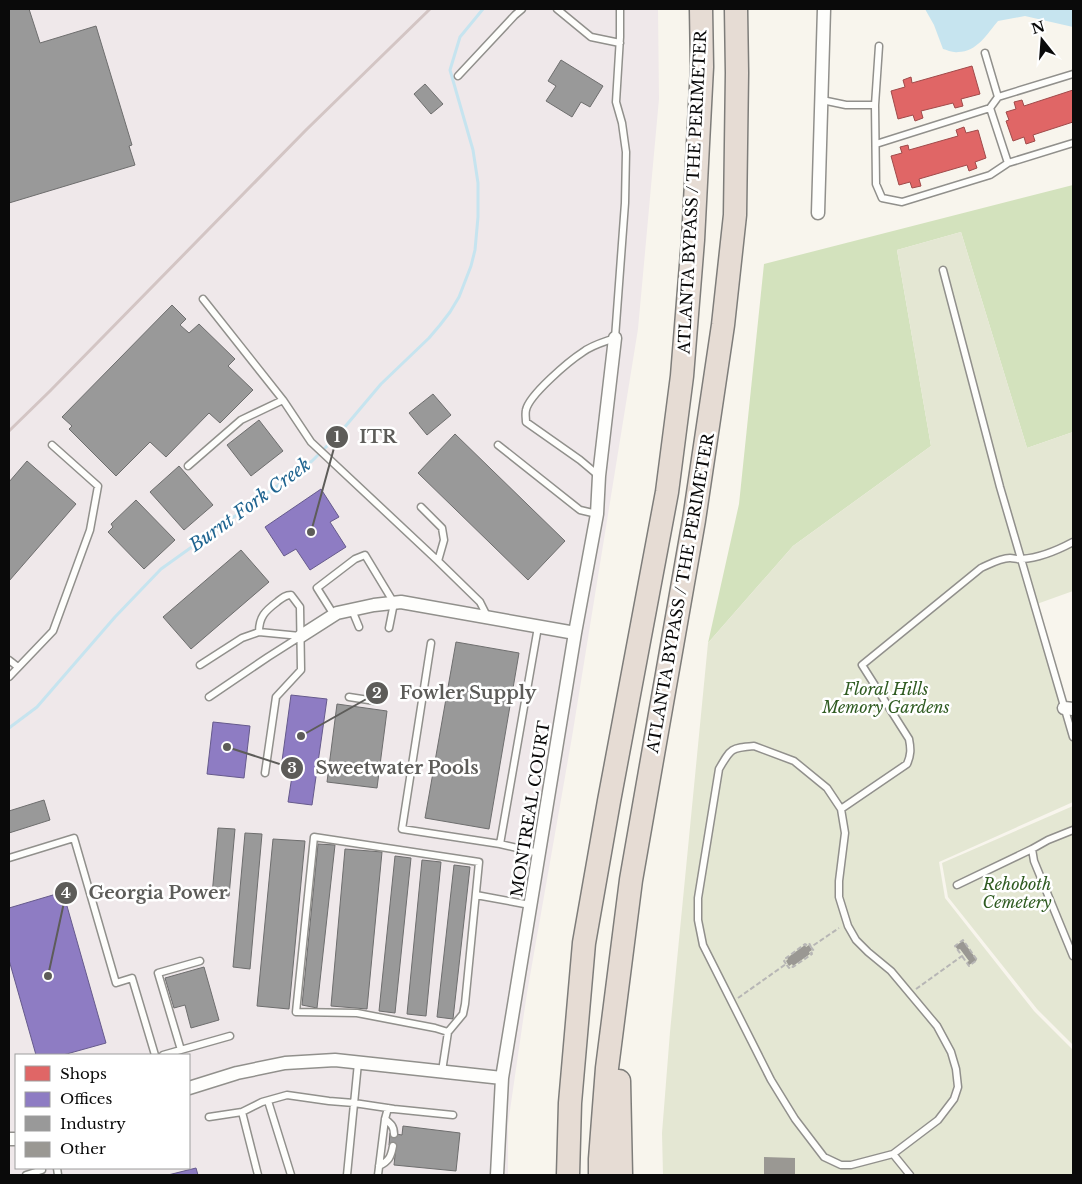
<svg xmlns="http://www.w3.org/2000/svg" width="1082" height="1184" viewBox="0 0 1082 1184" font-family="'Libre Baskerville',serif">
<style>
.industrial{fill:#efe8ea;fill-rule:evenodd}
.forest{fill:#d3e2bd}
.cemetery{fill:#e4e7d3}
.water{fill:#c6e4ef}
.shops{fill:#e06666;stroke:#a04a4a}
.offices{fill:#8e7cc3;stroke:#665a8c}
.industry{fill:#999;stroke:#6e6e6e}
.lines{fill:none;stroke-linecap:round;stroke-linejoin:round}
.stream{stroke:#c6e4ef;stroke-width:3}
.building{fill:#9a9893}
.lane-casing{stroke:#91908c;stroke-width:9}
.street-casing{stroke:#91908c;stroke-width:15}
.highway-casing{stroke:#7e7d7a;stroke-width:25}
.path{stroke:#b7b6b5;stroke-width:2;stroke-dasharray:5 2.5;stroke-linecap:butt}
.lane{stroke:#fefefc;stroke-width:6}
.street{stroke:#fefefc;stroke-width:12}
.highway{stroke:#e6dcd4;stroke-width:22}
.rail{stroke:#d3c5c4;stroke-width:3}
.labels{text-anchor:middle;stroke-width:5;stroke-linejoin:round;paint-order:stroke}
.street-label{font-size:16px;fill:#0a0a0a;stroke:#fff}
.park-label{font-size:16px;font-style:italic;fill:#2f5b21;stroke:#fff}
.water-label{font-size:18px;font-style:italic;fill:#1f6490;stroke:#fff}
.leader{fill:none;stroke:#5d5c59;stroke-width:2}
.callout-dot{fill:#5d5c59;stroke:#fff;stroke-width:2}
.mark-label{font-size:15px;text-anchor:middle;font-weight:bold;fill:#fff}
.callout-label{font-size:18px;text-anchor:middle;font-weight:bold;fill:#5d5c59;stroke:#fff;stroke-width:5;stroke-linejoin:round;paint-order:stroke}
</style>
<rect width="100%" height="100%" fill="#f8f5ed"/>
<path class="industrial" d="M9 9H658L659 99 638 329 572 737 527 993 508 1124V1175H9ZM16 1055H189V1168H16Z"/>
<path class="forest" d="M1073 185V432L1027 448 961 232 897 250 931 446 793 546 708 643 739 504 764 264Z"/>
<path class="cemetery" d="M961 232 1027 448 1073 432V591L1034 605 1073 720V802L939 862 945 898 1034 1011 1073 1050V1175H663L662 1133 670 1032 708 643 793 546 931 446 897 250Z
M1073 806V1045L1037 1009 948 897 942 863Z"/>
<path class="water" d="M925 9H1073V27L1025 16 998 21C987 34 977 52 958 52 953 53 947 50 943 49L934 25Z"/>
<path class="shops" d="M972 66 980 94 961 99 963 106 955 108 953 103 921 111 923 118 915 121 913 115 898 119 891 91 905 87 903 80 911 77 912 83Z
M1073 90V122L1033 135 1035 141 1026 144 1024 137 1013 141 1006 121 1009 120 1006 112 1016 109 1014 102 1022 100 1024 106Z
M964 127 966 133 978 130 986 158 975 162 977 168 969 171 967 165 919 179 921 186 912 188 910 182 899 185 891 156 902 153 900 147 908 145 909 150 958 136 956 130Z"/>
<path class="offices" d="M321 489 339 517 330 522 346 547 310 570 296 549 284 556 265 527Z
M291 695 327 699 312 805 288 802 294 763 282 761Z
M213 722 250 726 244 778 207 774Z
M63 892 106 1043 63 1055H36L9 960V908Z
M196 1168 198 1175H168Z"/>
<path class="industry" d="M9 9H29L40 43 96 26 132 145 129 146 135 165 9 203Z
M561 60 603 86 590 107 581 102 572 117 546 101 556 86 548 81Z
M425 84 443 104 431 114 414 94Z
M172 305 186 319 180 325 189 333 199 324 235 359 228 366 253 390 220 423 209 413 166 457 150 442 116 476 69 429 72 426 62 417Z
M433 394 451 415 427 435 409 413Z
M259 420 283 451 251 476 227 445Z
M455 434 565 541 528 580 418 473Z
M27 461 76 504 9 581V482Z
M179 466 213 505 184 530 150 492Z
M136 500 175 540 144 569 108 532 113 527 111 524Z
M241 550 269 582 191 649 163 617Z
M456 642 519 653 489 829 425 818Z
M337 704 387 711 377 788 327 782Z
M44 800 50 820 9 833V811Z
M218 828 235 829 229 896 212 895Z
M245 833 262 834 250 969 233 967Z
M273 839 305 841 289 1009 257 1006Z
M318 844 335 845 317 1008 302 1005Z
M345 849 382 852 367 1009 331 1006Z
M395 856 411 858 395 1013 379 1011Z
M422 860 441 862 426 1016 407 1014Z
M454 865 470 867 453 1019 437 1017Z
M204 967 219 1020 191 1028 185 1005 174 1008 165 978Z
M403 1126 460 1133 456 1171 394 1165 396 1146 389 1145 390 1133 402 1135Z"/>
<g class="lines">
<path class="stream" d="M9 728 37 707 115 617 161 569 312 461 338 435 381 384 429 338 440 325 450 312 459 297 471 266 475 250 478 217V183L473 150 450 70 460 37 483 9"/>
</g>
<path class="building" d="M963 941 977 960 969 965 967 962 969 961 960 949 958 950 955 946Z
M805 945 806 947 809 945 812 950 809 952 810 954 793 966 792 964 789 966 786 961 788 959 787 958Z
M764 1157 795 1158V1175H764Z"/>
<g class="lines">
<g class="lane-casing">
<path id="lane" d="M557 9 591 37 620 43
M985 53 998 97 1073 74
M458 76 515 15 522 9
M822 100 846 105H875L879 46
M875 105 876 184 882 198 902 202 990 175 1008 163 1073 143
M990 108 1008 163
M876 144 990 108 998 97
M943 270 1000 487 1073 737
M203 299 283 400 311 442 438 561
M498 445 580 510 597 514
M188 466 241 420 283 400
M599 476 580 460 526 422C526 418 525 414 526 410 529 395 569 361 583 352 592 345 604 342 615 338L625 203 626 152 622 123 616 102 620 37V9
M421 507 442 528 444 540 438 561 480 602 487 616
M352 610 359 627
M334 615 317 588 355 559 365 555 394 603 389 628
M538 627 500 844 539 853
M259 632C259 617 265 611 277 602 282 598 285 595 291 595L300 607 301 670 276 697 265 773
M431 643 402 829 500 844
M9 660 18 667
M200 665 242 638 259 632 300 636
M9 677 53 631 90 530 98 486 52 445
M209 697 268 657 301 636
M349 697 375 701
M754 746 794 761 827 788 841 809 845 833 839 881V897L848 926 856 940 868 952 891 971 937 1026 951 1052 956 1069 958 1087 954 1099 938 1120 893 1154 851 1165H841L824 1157 795 1119 771 1080 703 945 698 920V898L719 769C731 748 731 748 754 746Z
M841 809 907 764C911 755 911 749 909 739L862 665 981 568C990 564 1000 558 1010 558 1014 558 1018 560 1022 559 1039 558 1058 550 1073 542
M1032 849 1034 861 1073 956
M9 858 74 838 116 983 132 978 155 1055
M957 885 1032 849 1048 840 1073 830
M476 895 530 905
M181 1050 158 973 200 961
M163 1055 230 1036
M442 1071 448 1032 463 1014 465 1004 479 862 314 837 296 1012 357 1013 435 1028 448 1032
M268 1101 291 1175
M242 1112 262 1102 287 1095 329 1101 354 1103 394 1109 453 1115
M209 1117 242 1112 258 1175
M385 1119C391 1124 394 1126 394 1134
M893 1154 910 1175
M379 1166C389 1161 391 1157 393 1146
M57 1168 58 1175
M26 1175 42 1170 41 1168
M347 1175 358 1063
M378 1175 385 1119 388 1108"/>
</g>
<g class="street-casing">
<path id="street" d="M818 213 824 9
M301 636 337 613 374 605 401 602 575 633
M1064 708 1073 709
M189 1088 237 1073 285 1063 335 1060 502 1078
M9 1139H16
M497 1175 502 1078 575 633 597 514 599 476 615 338"/>
</g>
<g class="highway-casing">
<path id="highway" d="M619 1081 621 1175
M568 1175 570 1103 584 943 609 801 667 492 682 376 693 240 702 67 701 9
M600 1175V1159L607 1068 631 880 694 520 723 325 735 215 737 73 736 9"/>
</g>
<path class="path" d="M786 964 784 961 787 959 786 958 805 944 806 945 809 943 811 947
M916 989 962 956 955 946 963 940 977 960 969 966 962 956
M738 998 786 964 789 968 791 966 793 967 812 954 811 953 814 951 811 947 839 928"/>
<use href="#lane" class="lane"/>
<use href="#street" class="street"/>
<use href="#highway" class="highway"/>
<path class="rail" d="M9 431 50 391 306 130 430 9"/>
</g>
<g class="labels">
<g class="street-label">
<text transform="translate(692 192) rotate(-87)" y="6">ATLANTA BYPASS / THE PERIMETER</text>
<text transform="translate(680 593) rotate(-80)" y="6">ATLANTA BYPASS / THE PERIMETER</text>
<text transform="translate(530 809) rotate(-81)" y="6">MONTREAL COURT</text>
</g>
<g class="park-label">
<text x="886" y="695">Floral Hills<tspan x="886" dy="18">Memory Gardens</tspan></text>
<text x="1017" y="890">Rehoboth<tspan x="1017" dy="18">Cemetery</tspan></text>
</g>
<g class="water-label">
<text transform="translate(250 505) rotate(-36)" y="6">Burnt Fork Creek</text>
</g>
</g>
<path class="leader" d="M311 532L337 437M301 736L377 693M227 747L292 768M48 976L66 893"/>
<g class="callout-dot">
<circle cx="311" cy="532" r="5"/>
<circle cx="301" cy="736" r="5"/>
<circle cx="227" cy="747" r="5"/>
<circle cx="48" cy="976" r="5"/>
<circle cx="337" cy="437" r="12"/>
<circle cx="377" cy="693" r="12"/>
<circle cx="292" cy="768" r="12"/>
<circle cx="66" cy="893" r="12"/>
</g>
<g class="mark-label">
<text x="337" y="442">1</text>
<text x="377" y="698">2</text>
<text x="292" y="773">3</text>
<text x="66" y="898">4</text>
</g>
<g class="callout-label">
<text x="378" y="443">ITR</text>
<text x="468" y="699">Fowler Supply</text>
<text x="397" y="774">Sweetwater Pools</text>
<text x="158" y="899">Georgia Power</text>
</g>
<rect width="1082" height="1184" fill="none" stroke="#0a0a0a" stroke-width="20"/>
<rect x="15" y="1054" width="175" height="115" fill="#ffffff" stroke="#9d9d9d"/>
<rect x="25" y="1066" width="25" height="15" fill="#e06666" stroke="#9d9d9d"/>
<text x="60" y="1079" font-size="15" fill="#0a0a0a">Shops</text>
<rect x="25" y="1092" width="25" height="15" fill="#8e7cc3" stroke="#9d9d9d"/>
<text x="60" y="1104" font-size="15" fill="#0a0a0a">Offices</text>
<rect x="25" y="1116" width="25" height="15" fill="#999999" stroke="#9d9d9d"/>
<text x="60" y="1129" font-size="15" fill="#0a0a0a">Industry</text>
<rect x="25" y="1142" width="25" height="15" fill="#9a9893" stroke="#9d9d9d"/>
<text x="60" y="1154" font-size="15" fill="#0a0a0a">Other</text>
<g transform="translate(1042 40) rotate(343)" stroke="#ffffff" stroke-width="4" paint-order="stroke">
<path d="M0-4L9 19L0 12L-9 19Z" fill="#0a0a0a"/>
<text y="-8" font-size="14" font-weight="bold" text-anchor="middle" fill="#0a0a0a">N</text>
</g>
</svg>
